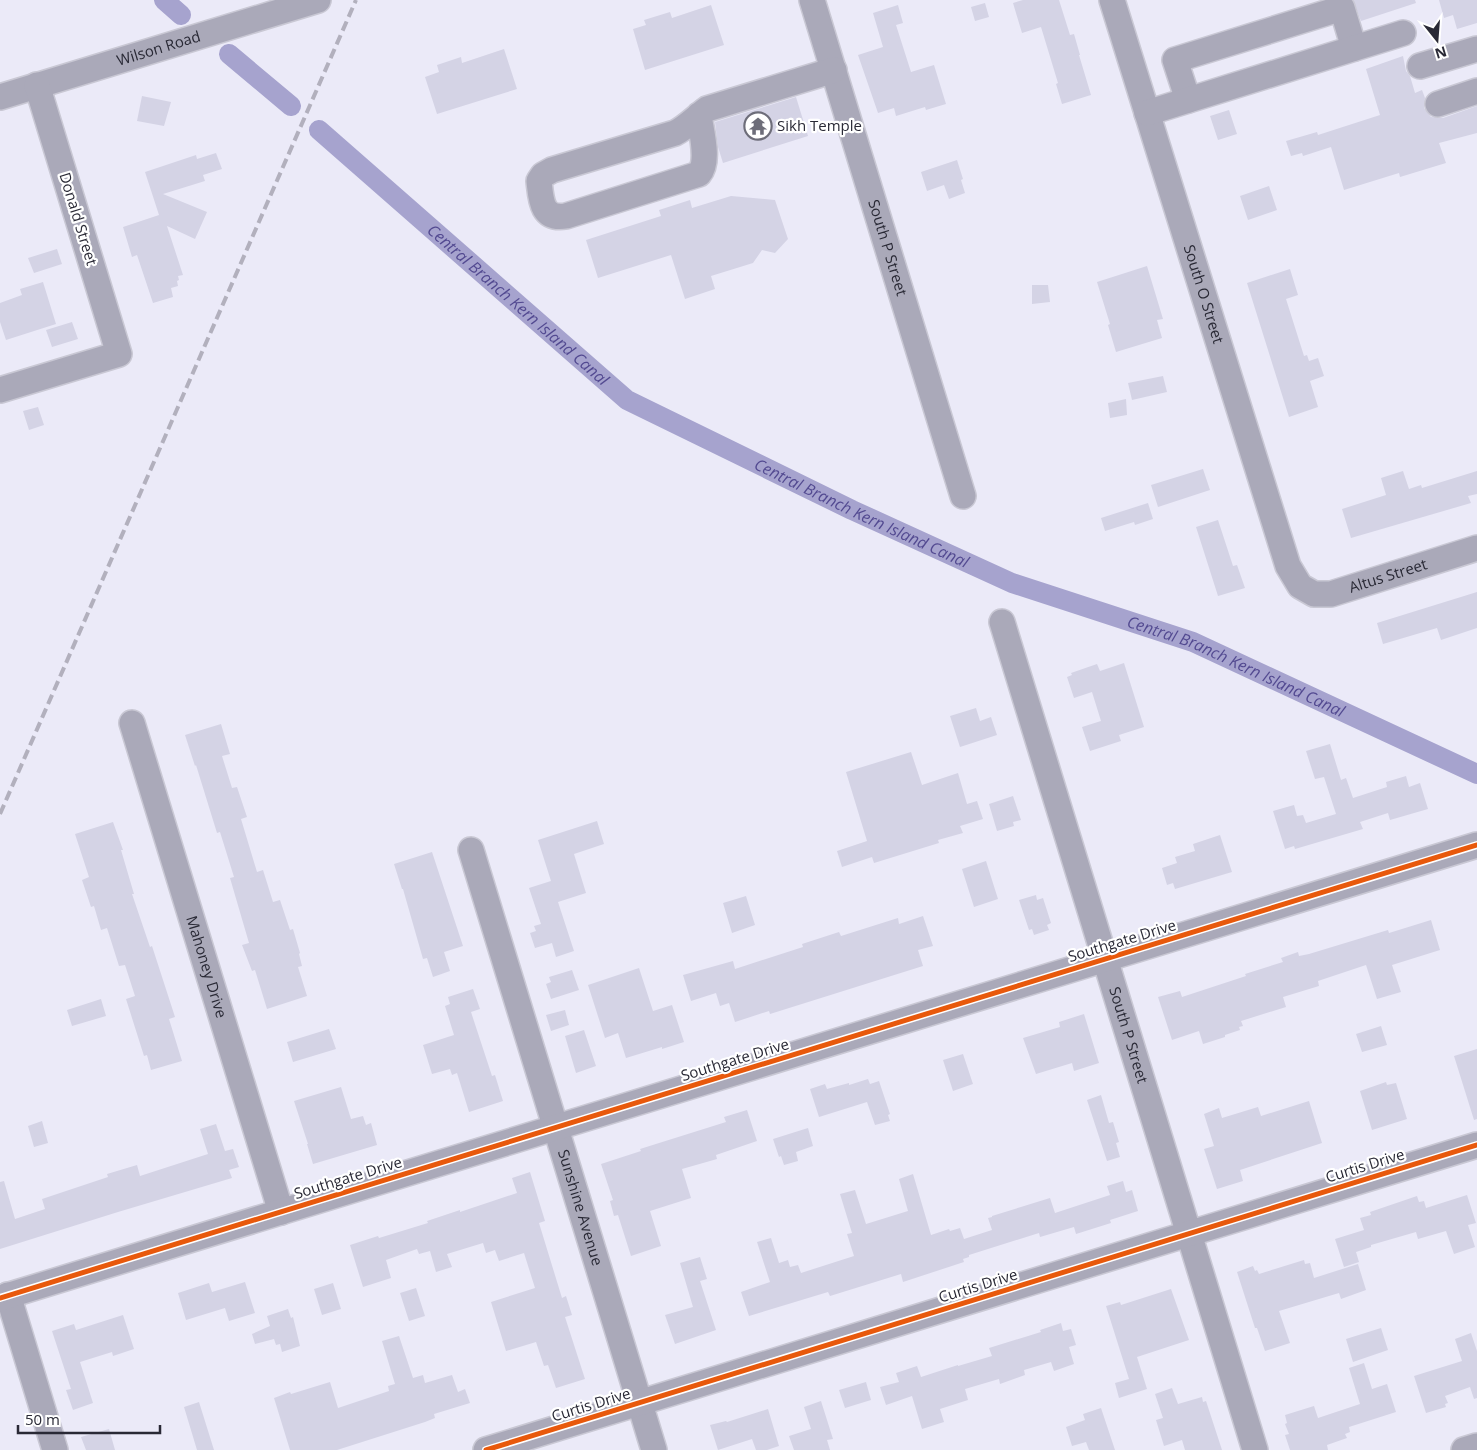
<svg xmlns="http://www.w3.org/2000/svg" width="1477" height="1450" viewBox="0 0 1477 1450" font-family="'Open Sans',sans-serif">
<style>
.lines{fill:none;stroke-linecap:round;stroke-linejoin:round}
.canal{stroke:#a6a3ce;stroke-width:20}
.building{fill:#d4d3e5}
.minor-casing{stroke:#c9c8d4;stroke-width:28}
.minor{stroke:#aaa9b9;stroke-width:25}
.rail{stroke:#b2b0bd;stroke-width:4;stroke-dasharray:10 5;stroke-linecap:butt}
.cycleway-casing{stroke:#fff;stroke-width:8}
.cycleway{stroke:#e8590c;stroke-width:5}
.labels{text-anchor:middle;stroke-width:4.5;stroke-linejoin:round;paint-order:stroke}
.street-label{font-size:15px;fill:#292935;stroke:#fff}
.poi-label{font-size:15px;fill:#292935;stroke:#fff;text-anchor:start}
.water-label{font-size:16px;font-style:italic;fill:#534a91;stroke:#fff}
</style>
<rect width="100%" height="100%" fill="#ebeaf8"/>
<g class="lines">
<g class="canal">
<path d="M164 0 181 15"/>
<path d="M229 54 291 106"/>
<path id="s1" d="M319 130 627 400 852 510 1012 583 1193 642 1477 774"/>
</g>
</g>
<path class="building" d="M1023 0H1059L1070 35 1074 34 1080 55H1079L1091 95 1062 104 1056 84 1058 83 1041 27 1022 33 1013 3Z
M1353 0H1415L1416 3 1361 21Z
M1439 0H1477V23L1457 29 1453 15 1444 18Z
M985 3 989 17 975 21 971 7Z
M711 5 724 45 645 70 633 29 646 25 644 20 670 12 672 18Z
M898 5 903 23 896 25 911 72 934 65 946 104 926 110 925 107 896 116 894 108 878 113 858 55 883 47 873 13Z
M504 49 517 89 437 114 425 77 439 72 437 65 461 57 462 63Z
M1403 56 1406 71 1410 76 1415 93 1422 90 1425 98 1424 108 1431 117 1443 118 1477 106V133L1439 143 1446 163 1400 177 1399 173 1344 190 1331 147 1303 156 1302 153 1291 156 1286 141 1317 132 1318 135 1380 115 1366 69Z
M142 96 171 102 164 126 137 121Z
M796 97 808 136 723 163 718 147 715 122Z
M1229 110 1237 134 1218 140 1210 116Z
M216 153 222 169 203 175 205 181 163 194 207 212 195 239 167 226 183 275 178 276 179 280 177 281 178 286 171 288 173 297 153 303 137 255 132 257 123 227 159 215 145 172 196 155 197 159Z
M957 160 963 179 961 180 965 193 949 199 944 185 927 191 921 172Z
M1269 186 1277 210 1248 220 1240 196Z
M731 196 775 200 788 239 775 253 762 250 753 263 711 276 715 289 685 299 671 255 598 278 586 240 661 216 659 210 690 200 692 208Z
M57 249 62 264 34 273 28 258Z
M1147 266 1163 319 1157 320 1162 338 1116 352 1108 325 1110 324 1097 282Z
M1290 269 1298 295 1286 299 1304 356 1307 355 1309 361 1318 358 1324 376 1310 381 1318 407 1289 417 1247 283Z
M43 282 56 324 6 340 0 322V303L22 295 20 289Z
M1032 285H1048L1050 302 1032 304Z
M72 322 78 339 52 347 46 330Z
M1163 376 1167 392 1132 400 1128 383Z
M1126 399 1127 415 1110 418 1108 403Z
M38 407 44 425 29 430 23 411Z
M1203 469 1210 490 1158 507 1151 485Z
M1403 471 1409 489 1421 485 1422 488 1477 471V494L1468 496 1471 503 1351 538 1342 509 1386 495 1381 478Z
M1148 503 1153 519 1135 525 1134 522 1105 531 1101 518Z
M1218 520 1233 566 1237 565 1245 588 1218 596 1196 527Z
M1477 592V628L1441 640 1437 628 1383 644 1377 623Z
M1124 663 1144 727 1119 735 1121 741 1090 751 1082 727 1101 721 1092 692 1074 698 1067 677 1072 675 1071 673 1097 664 1100 671Z
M976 708 980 721 991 717 997 735 960 747 950 716Z
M221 724 230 754 222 756 232 788 237 787 247 817 241 819 257 872 263 870 273 902 280 900 290 930 293 929 300 953 299 954 302 966 298 967 307 996 267 1009 255 970 252 971 242 945 249 943 230 878 234 877 220 832 217 833 196 765 195 766 185 735Z
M1330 744 1341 780 1346 778 1353 798 1387 787 1386 782 1406 776 1409 787 1420 783 1428 809 1390 820 1388 813 1360 822 1363 829 1295 849 1294 846 1285 849 1273 811 1294 805 1297 816 1303 815 1306 823 1336 814 1324 777 1315 779 1306 751Z
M911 752 922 785 958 773 967 804 977 801 983 819 960 826 963 833 938 840 939 843 874 863 872 857 842 867 837 851 867 841 846 772Z
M1013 796 1021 820 1013 822 1014 826 997 831 989 804Z
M597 821 604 844 574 854 586 893 558 902 574 951 556 957 552 943 535 948 530 933 536 931 534 926 541 924 529 888 551 881 538 840Z
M113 822 123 850H121L134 894H132L150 947 152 946 175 1017 169 1019 182 1061 151 1070 147 1055 144 1056 126 999 135 996 125 965 119 966 107 928 101 930 94 906 91 907 82 880 89 877 75 834Z
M1220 835 1232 872 1175 889 1173 883 1167 885 1162 868 1177 863 1175 857 1195 851 1193 844Z
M432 852 463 946 444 952 450 971 433 977 427 958 423 959 403 889H402L394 864Z
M986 861 998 899 974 907 962 869Z
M1036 895 1037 900 1043 898 1051 923 1047 925 1049 930 1034 935 1032 929 1029 930 1019 900Z
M746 896 755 925 732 933 723 903Z
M923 916 933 946 918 950 923 966 770 1014 769 1011 735 1022 729 1003 720 1006 716 993 691 1001 683 975 733 961 735 969 803 947 802 944 839 932 841 936 898 918 899 924Z
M1431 920 1440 950 1392 965 1401 992 1377 999 1366 965 1318 981 1319 986 1283 997 1286 1007 1241 1021 1243 1026 1239 1027 1240 1030 1225 1035V1037L1203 1044 1199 1031 1172 1040 1158 997 1180 991 1182 997 1246 976 1245 974 1283 962 1281 958 1298 952 1299 956 1309 954 1388 930 1389 933Z
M639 968 653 1011 672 1005 684 1042 662 1049V1047L626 1058 618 1033 605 1038 588 985Z
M572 970 579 990 551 999 546 984 551 982 549 977Z
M473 989 480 1009 471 1012 492 1076 495 1075 503 1101 469 1112 457 1073 452 1075 450 1069 432 1074 423 1045 454 1035 445 1006 450 1004 448 997Z
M101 999 106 1016 72 1026 67 1010Z
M565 1010 569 1025 551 1031 546 1015Z
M1084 1014 1099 1063 1074 1071 1072 1063 1036 1074 1023 1038 1060 1027 1059 1022Z
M1381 1026 1387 1045 1362 1052 1356 1034Z
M329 1029 336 1049 293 1062 287 1042Z
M584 1030 596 1066 576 1073 565 1036Z
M1477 1049V1119L1474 1120 1454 1056Z
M963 1054 973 1084 953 1091 943 1060Z
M868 1079 870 1084 879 1081 890 1114 888 1115 890 1121 875 1125 867 1102 819 1117 810 1089 825 1084 827 1089 849 1083V1085Z
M1386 1082 1387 1085 1396 1083 1407 1119 1372 1130 1360 1091Z
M341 1087 351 1119 363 1116 366 1125 371 1123 377 1145 313 1164 307 1144H308L294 1101Z
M1101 1095 1109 1123 1113 1122 1119 1142 1116 1143 1120 1157 1107 1161 1087 1100Z
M1309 1101 1322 1143 1240 1170 1243 1181 1217 1189 1204 1149 1214 1146 1204 1114 1219 1108 1222 1118 1258 1107 1261 1116Z
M747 1110 757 1141 716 1155 717 1159 682 1169 691 1198 650 1211 661 1246 631 1256 618 1215 614 1216 610 1201 613 1200 601 1164 641 1151 640 1149 726 1122 724 1117Z
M42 1121 48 1143 34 1147 28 1126Z
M216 1124 225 1151 233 1149 239 1167 229 1170 232 1178 118 1212 0 1249V1182L4 1181 15 1219 45 1209 42 1199 108 1177 107 1174 137 1165 140 1176 208 1154 200 1129Z
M808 1128 813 1146 796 1152 798 1161 784 1165 781 1156 779 1157 773 1139Z
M530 1172 545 1221 539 1223 562 1298 566 1296 572 1315 565 1317 585 1379 556 1388 548 1365 544 1366 536 1342 506 1351 491 1302 535 1288 524 1253 499 1261 495 1250 486 1253 483 1243 447 1254 452 1267 436 1272 430 1251 419 1254 417 1249 386 1260 391 1278 363 1287 350 1245 378 1236 379 1238 428 1223 427 1221 460 1210V1212L517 1193 512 1178Z
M913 1174 931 1235 949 1229 950 1231 960 1228 964 1239 992 1230 988 1218 992 1217V1216L1050 1198 1055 1213 1110 1195 1107 1186 1123 1181 1126 1192 1132 1190 1138 1211 1110 1220 1111 1223 1076 1234 1074 1227 1040 1237 1039 1233 969 1255V1257L963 1259 964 1262 903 1282 901 1274 830 1296 828 1292 749 1316 741 1292 770 1282 757 1242 771 1238 779 1263 788 1260 790 1267 798 1265 801 1273 854 1256 847 1234 852 1233 840 1194 855 1190 866 1224 908 1211 899 1179Z
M1467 1195 1476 1223 1468 1225 1475 1247 1454 1254 1446 1231 1418 1239 1416 1232 1371 1245V1247L1356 1252 1359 1262 1344 1267 1335 1239 1364 1230 1360 1218 1371 1215 1370 1212 1417 1196 1419 1202 1424 1201 1426 1208Z
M700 1257 707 1279 700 1281 716 1330 675 1344 665 1315 693 1307 680 1263Z
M1304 1260 1305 1264 1310 1263 1314 1278 1358 1264 1366 1290 1341 1299 1339 1293 1279 1311 1290 1343 1265 1351 1257 1328H1255L1237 1272 1253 1266 1255 1271 1257 1270 1259 1274Z
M245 1282 255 1313 229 1321 225 1308 186 1320 178 1293 209 1283 212 1292Z
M333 1283 341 1309 322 1315 314 1289Z
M416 1288 425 1316 409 1321 400 1293Z
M1171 1289 1189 1340 1137 1357 1147 1389 1119 1398 1115 1383 1129 1379 1106 1306 1120 1302 1121 1305Z
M288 1309 291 1318 293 1317 300 1346 282 1352 280 1344 276 1345 274 1339 255 1344 252 1334 270 1326 267 1316Z
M123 1315 134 1349 113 1356 112 1352 80 1362 93 1403 73 1410 66 1390 71 1389 52 1331 74 1324 76 1330Z
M1061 1323 1063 1331 1071 1329 1076 1345 1069 1347 1074 1364 1054 1371 1051 1362 1024 1370 1025 1375 1000 1384 999 1379 965 1389 968 1400 940 1409 944 1422 922 1429 912 1396 886 1405 880 1387 899 1382 896 1373 917 1366 921 1377 958 1365V1366L992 1356 989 1348 1041 1332 1040 1330Z
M1381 1328 1388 1350 1353 1362 1346 1339Z
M1471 1333 1477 1351V1398L1474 1399 1470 1387 1445 1396 1448 1403 1445 1404 1446 1407 1426 1413 1414 1376 1462 1361 1455 1339Z
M399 1336 413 1378 423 1375 425 1383 452 1375 458 1392 465 1389 470 1403 434 1414 435 1418 425 1422 337 1450H290L274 1398 290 1392 291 1394 330 1382 338 1408 389 1391 388 1386 395 1384 382 1341Z
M1364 1363 1372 1389 1387 1384 1396 1412 1349 1427 1350 1432 1345 1434 1347 1438 1327 1445 1328 1450H1290L1285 1435 1289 1434 1285 1424 1287 1423 1285 1415 1314 1406 1318 1418 1360 1404 1349 1368Z
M866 1382 871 1400 845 1408 839 1390Z
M1172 1388 1178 1404 1202 1397 1203 1402 1206 1401 1222 1450H1185L1182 1440 1164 1446 1156 1420 1163 1418 1155 1394Z
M821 1401 833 1439 827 1440 830 1450H794L789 1436 811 1429 804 1407Z
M199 1402 214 1450H197L184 1407Z
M1101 1408 1115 1450H1089L1086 1442 1072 1446 1066 1427 1085 1420 1083 1414Z
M768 1409 779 1446 767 1450H756L752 1439 718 1450 710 1425 726 1421 727 1422Z
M109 1429 115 1450H86L81 1437Z"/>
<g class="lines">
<g class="minor-casing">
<g id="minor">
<path id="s2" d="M812 0 963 496"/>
<path id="s3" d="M1112 0 1288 566 1300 586 1314 594H1331L1477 548"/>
<path d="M1420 66 1477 49"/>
<path id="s4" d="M0 97 318 0"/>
<path d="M1188 100 1175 60 1342 8 1354 48"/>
<path d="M1438 104 1477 91"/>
<path d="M1147 113 1403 33"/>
<path d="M699 115C701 131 710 161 699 174L566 216C541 220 541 199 539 181L543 175 552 170 675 133C687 127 696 117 707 109L834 70"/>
<path d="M0 390 119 354 37 85"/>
<path id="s5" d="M1002 622 1255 1450"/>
<path id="s6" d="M132 723 281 1212"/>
<path id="s7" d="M471 850 654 1450"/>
<path d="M8 1295 55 1450"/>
<path d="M0 1298 1477 845"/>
<path d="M486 1450 1477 1145"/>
<path d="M1464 1450 1477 1446"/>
</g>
</g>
<use href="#minor" class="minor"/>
<path class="rail" d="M0 814 356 0"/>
<g class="cycleway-casing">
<path id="cycleway" d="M0 1298 1477 845
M486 1450 1477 1145"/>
</g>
<use href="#cycleway" class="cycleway"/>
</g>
<defs>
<g id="temple-ring" transform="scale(1.4375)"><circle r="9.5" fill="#fff" stroke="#6d6d79" stroke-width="1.5"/><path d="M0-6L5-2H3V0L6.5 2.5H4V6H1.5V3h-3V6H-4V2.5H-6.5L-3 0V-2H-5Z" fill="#6d6d79"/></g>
</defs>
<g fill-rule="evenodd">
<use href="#temple-ring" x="758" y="126"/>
</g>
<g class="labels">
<g class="street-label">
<text dy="5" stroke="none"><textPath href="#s4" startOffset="166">Wilson Road</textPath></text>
<text transform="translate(78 219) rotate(73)" y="5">Donald Street</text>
<text dy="5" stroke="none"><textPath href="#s2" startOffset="259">South P Street</textPath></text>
<text dy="5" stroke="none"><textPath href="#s3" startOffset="308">South O Street</textPath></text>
<text dy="5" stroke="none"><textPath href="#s3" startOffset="709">Altus Street</textPath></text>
<text transform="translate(1122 941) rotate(-17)" y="5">Southgate Drive</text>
<text dy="5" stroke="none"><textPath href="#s6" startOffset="255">Mahoney Drive</textPath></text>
<text dy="5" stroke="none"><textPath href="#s5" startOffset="432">South P Street</textPath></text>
<text transform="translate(735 1060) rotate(-17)" y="5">Southgate Drive</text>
<text transform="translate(1365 1166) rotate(-17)" y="5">Curtis Drive</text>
<text transform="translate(348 1178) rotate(-17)" y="5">Southgate Drive</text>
<text dy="5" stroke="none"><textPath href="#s7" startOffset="374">Sunshine Avenue</textPath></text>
<text transform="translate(978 1286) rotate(-17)" y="5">Curtis Drive</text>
<text transform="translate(591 1405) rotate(-17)" y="5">Curtis Drive</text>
</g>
<g class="poi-label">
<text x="777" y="131">Sikh Temple</text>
</g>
<g class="water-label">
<text dy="6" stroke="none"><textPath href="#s1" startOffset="265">Central Branch Kern Island Canal</textPath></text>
<text dy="6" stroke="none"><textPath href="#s1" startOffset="670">Central Branch Kern Island Canal</textPath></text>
<text dy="6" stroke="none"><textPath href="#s1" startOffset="1075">Central Branch Kern Island Canal</textPath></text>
</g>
</g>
<g transform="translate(1437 40) rotate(163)" stroke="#ffffff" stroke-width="4" paint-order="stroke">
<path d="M0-4L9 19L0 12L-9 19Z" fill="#292935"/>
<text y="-8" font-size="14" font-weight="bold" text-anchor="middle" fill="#292935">N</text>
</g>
<path d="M18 1425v8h142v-8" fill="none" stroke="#292935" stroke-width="2.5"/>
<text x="25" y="1425" font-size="15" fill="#292935" stroke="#ffffff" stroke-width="4" paint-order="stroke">50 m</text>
</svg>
